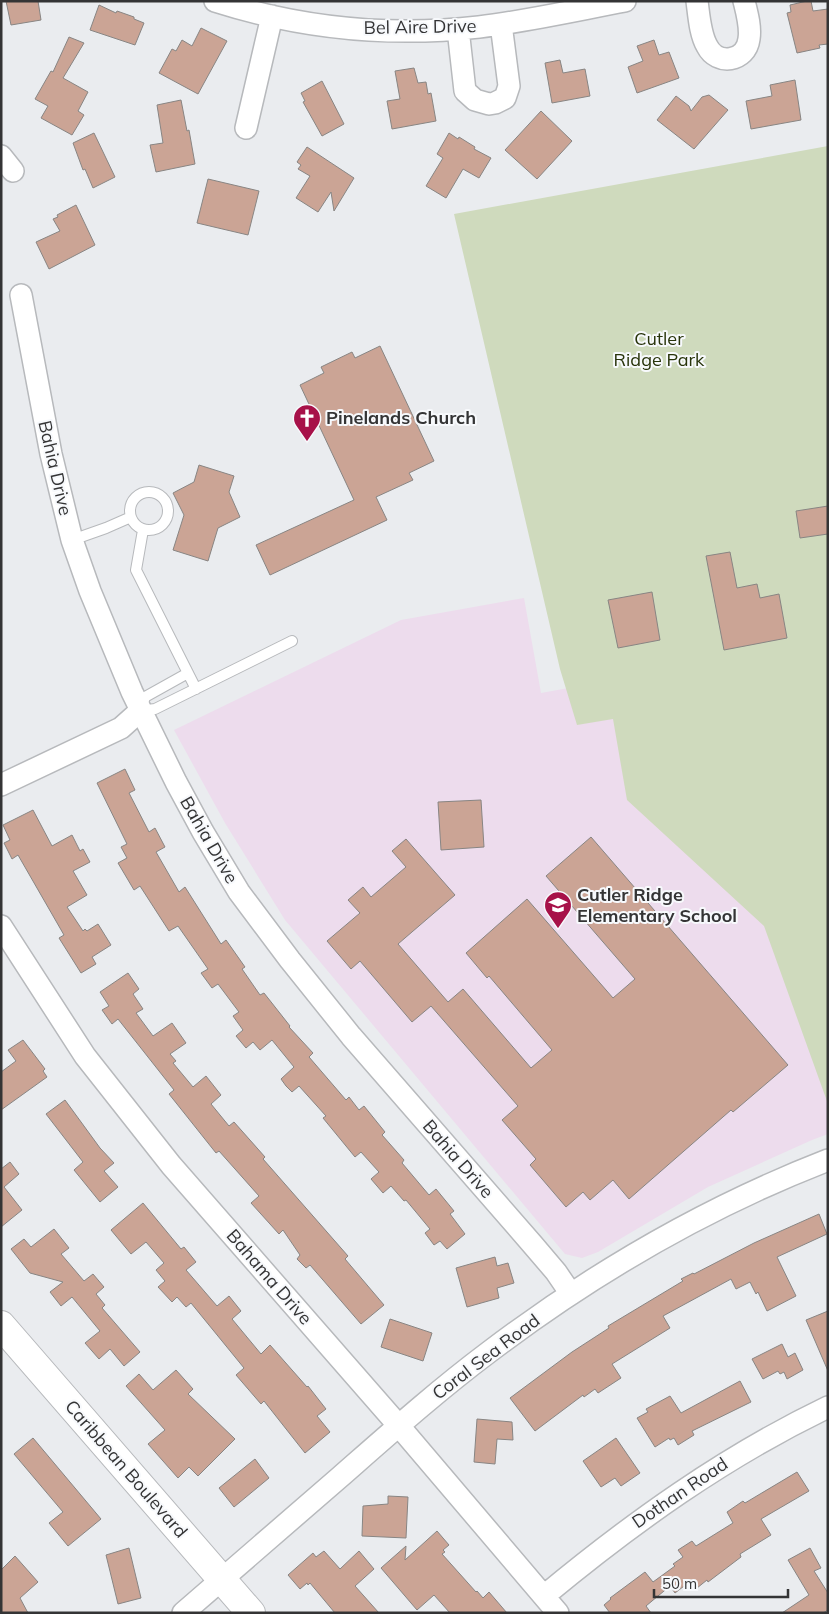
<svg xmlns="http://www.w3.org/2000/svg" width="829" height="1614" viewBox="0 0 829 1614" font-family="Mulish,sans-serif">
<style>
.education{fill:#eddced}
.green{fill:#cfdabd}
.building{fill:#cba495;stroke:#888583}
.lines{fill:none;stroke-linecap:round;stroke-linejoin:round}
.lane-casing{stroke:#b7b9bc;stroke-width:12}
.street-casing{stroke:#b7b9bc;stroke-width:24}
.secondary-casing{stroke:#b7b9bc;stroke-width:30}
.lane{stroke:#fff;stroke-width:10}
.street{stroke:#fff;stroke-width:21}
.secondary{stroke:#fff;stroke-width:28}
.labels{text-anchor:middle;stroke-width:4;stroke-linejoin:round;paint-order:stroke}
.street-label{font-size:18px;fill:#343435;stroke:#f7f9fc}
.park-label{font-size:18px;fill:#28340a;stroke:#f7f9fc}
.poi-label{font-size:18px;font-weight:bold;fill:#343435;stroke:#f7f9fc;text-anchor:start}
</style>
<rect width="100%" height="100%" fill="#eaecef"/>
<path class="education" d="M524 598 541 693 828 641V1134L812 1140 708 1187 598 1252 582 1258 565 1254 285 920 225 823 174 730 401 620Z"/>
<path class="green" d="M828 146V1104L764 926 627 800 613 719 577 725 560 669 454 214Z"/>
<path class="building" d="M6 1H38L41 20 11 25Z
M807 1H811L813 11 828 9V44L819 45 820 48 797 53 787 13 791 12 790 5Z
M99 5 116 13 117 11 134 17V19L144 23 135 45 90 30Z
M201 28 227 41 198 94 159 73 172 49 176 51 182 40 192 46Z
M69 37 84 43 63 78 88 92 78 111 84 115 72 135 41 118 48 106 35 99 51 71 53 72Z
M654 40 659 55 669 52 679 78 637 93 628 67 643 61 637 46Z
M560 60 563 73 585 69 590 96 552 103 545 63Z
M414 68 418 83 426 82 428 94 431 93 436 121 392 129 387 101 400 99 395 71Z
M795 80 801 120 751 129 746 101 772 96 770 85Z
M322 81 344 124 322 136 303 102 305 101 301 93Z
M709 95 728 110 694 149 657 120 676 96 689 106 691 111 702 97Z
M181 100 187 131 189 130 195 164 156 172 150 145 163 143 157 105Z
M541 111 572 141 537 179 505 150Z
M94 133 115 177 93 188 85 169 83 170 73 143Z
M449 133 458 139 459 137 475 147 474 149 491 158 479 178 463 169 446 198 426 186 443 158 437 154Z
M307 147 354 178 334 211 331 192 318 212 296 198 310 176 298 169 301 165 297 162Z
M208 179 259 191 248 235 197 223Z
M76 205 95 245 49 269 36 242 60 231 53 219 58 217 57 215Z
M380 346 434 461 409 473 413 480 376 497 387 520 270 575 256 545 354 500 300 385 324 373 321 367 352 352 355 358Z
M199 465 234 476 229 492 240 517 218 528 208 561 173 550 184 515 173 493 194 482Z
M828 506V534L800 538 796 511Z
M730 552 737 588 757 584 760 598 779 594 787 638 724 650 706 556Z
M652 592 660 640 618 648 608 600Z
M125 769 135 790 129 793 149 832 155 828 165 847 156 852 179 892 185 887 221 944 226 940 245 967 242 969 260 995 264 993 290 1026 289 1027 313 1053 309 1057 346 1100 349 1097 359 1110 364 1106 385 1132 382 1135 404 1160 402 1163 429 1195 436 1189 454 1211 450 1214 465 1234 447 1249 440 1241 434 1245 425 1233 430 1229 406 1200 404 1201 391 1186 383 1193 371 1179 379 1172 361 1152 355 1157 323 1118 326 1116 299 1086 292 1092 286 1086 281 1079 294 1067 272 1040 260 1050 253 1042 246 1048 236 1036 243 1030 233 1016 239 1012 218 984 212 988 201 973 208 969 178 926 169 931 140 886 134 890 118 863 127 858 121 847 127 844 97 783Z
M481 800 484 847 441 850 438 802Z
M33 810 52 846 72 835 80 851 83 849 90 862 73 871 87 895 67 907 83 931 85 929 87 931 98 924 111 945 92 957 96 964 81 973 59 938 64 935 18 855 12 859 4 843 10 840 3 825Z
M591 837 788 1065 733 1112 731 1110 629 1199 613 1180 590 1200 583 1192 566 1207 530 1165 536 1159 502 1120 518 1106 431 1006 412 1022 360 961 351 969 327 941 360 913 348 900 363 887 371 897 406 867 392 851 406 839 455 895 398 944 448 1002 463 989 531 1068 552 1050 489 976 487 978 466 953 527 899 613 998 635 979 546 876Z
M128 973 139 989 133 994 143 1009 136 1013 153 1036 172 1023 186 1043 170 1054 176 1061 173 1063 193 1087 206 1076 221 1095 211 1104 229 1126 234 1122 265 1157 263 1159 348 1256 345 1259 384 1305 361 1324 310 1265 306 1268 297 1259 300 1255 283 1230 279 1234 251 1203 259 1196 219 1151 216 1153 169 1094 174 1090 118 1019 112 1024 102 1010 109 1006 100 992Z
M23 1040 45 1069 43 1071 47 1077 1 1110V1072L16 1061 8 1050Z
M65 1100 100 1148 114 1163 104 1171 118 1187 100 1202 74 1170 83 1162 46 1114Z
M10 1162 19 1174 4 1187 22 1210 1 1227V1169Z
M143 1203 181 1249 184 1247 196 1262 186 1270 217 1306 229 1296 241 1311 232 1319 261 1354 270 1345 307 1387 308 1386 326 1409 317 1416 330 1432 305 1453 264 1401 261 1404 236 1375 244 1368 191 1303 186 1307 177 1297 172 1302 158 1287 165 1281 156 1270 164 1263 146 1242 131 1254 111 1230Z
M819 1214 827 1234 777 1257 796 1296 767 1311 758 1292 756 1294 750 1282 736 1289 731 1279 663 1316 670 1328 612 1364 621 1378 598 1393 595 1389 584 1397 583 1395 535 1431 510 1398 572 1352 609 1328 608 1326 683 1281 681 1279 693 1273 694 1274 754 1243Z
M54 1229 69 1248 61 1254 84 1281 93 1274 104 1287 96 1294 105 1305 102 1308 140 1352 124 1366 110 1349 99 1359 85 1343 100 1331 72 1297 61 1306 50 1292 63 1282 30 1273 11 1249 24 1239 31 1247Z
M495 1257 497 1266 508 1263 514 1283 497 1288 499 1298 467 1307 456 1268Z
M828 1311V1371L806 1320Z
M390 1319 432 1333 423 1361 381 1347Z
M782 1344 788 1357 795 1353 803 1370 787 1379 784 1372 780 1374 778 1371 763 1379 752 1359Z
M176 1370 193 1389 188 1394 235 1439 198 1476 189 1467 178 1478 148 1444 165 1430 126 1386 139 1374 153 1390Z
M740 1381 751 1402 692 1431 694 1435 678 1445 674 1438 670 1440 669 1438 655 1447 637 1418 648 1412 646 1409 670 1396 681 1413Z
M477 1419 512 1422 513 1440 497 1439 495 1464 474 1462Z
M33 1438 101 1519 68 1546 49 1523 63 1512 14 1454Z
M616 1438 640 1473 621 1486 615 1478 601 1487 583 1461Z
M255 1459 269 1478 234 1507 219 1488Z
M797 1472 809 1491 761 1519 771 1535 740 1554 741 1557 708 1582 707 1580 697 1588 694 1583 690 1586 688 1583 675 1593 670 1586 646 1606 651 1613H610L604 1605 611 1599 610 1598 645 1572 653 1582 675 1566 673 1564 683 1557 678 1550 692 1541 696 1546 733 1523 727 1512 743 1501 745 1503Z
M388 1496 408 1497 406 1538 362 1536 363 1506 388 1504Z
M437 1531 449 1545 443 1550 445 1552 442 1554 476 1592 477 1591 483 1598 489 1592 507 1613H450L434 1595 417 1610 381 1568 406 1546 405 1560Z
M129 1548 141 1598 118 1604 106 1555Z
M810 1548 821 1568 814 1571 828 1593V1610L823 1613H782L809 1595 788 1560Z
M324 1551 340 1569 359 1551 374 1569 355 1586 379 1613H335L310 1583 308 1585 307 1583 300 1589 288 1575 313 1553 316 1557Z
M15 1556 38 1582 20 1598 28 1613H1V1570Z"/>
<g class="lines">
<g class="lane-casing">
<path id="lane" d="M130 511a19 19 0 1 1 38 0a19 19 0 1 1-38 0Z
M143 530 136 570 196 689
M72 540 106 528 131 517
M188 673 145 697 140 711 155 709 292 641"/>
</g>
<g class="street-casing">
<path id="street" d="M215 1C300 28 391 37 479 27 528 21 577 10 625 1
M697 1C699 16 700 34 707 46 717 66 746 62 749 39 751 27 747 13 744 1
M458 29 465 91 475 100 489 104 495 103 505 98 509 86 501 24
M246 128 272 16
M1 156 13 171
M21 295 51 454 72 540 90 591 132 692 176 782 203 832 239 892 290 960 351 1036 533 1245 556 1272 571 1294
M1 785 121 728 140 711
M1 926 85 1056 171 1165 399 1426 558 1613
M544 1596C632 1523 724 1457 828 1407
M183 1613C236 1567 288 1522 340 1477 389 1434 437 1391 489 1352 592 1274 707 1207 828 1160"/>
</g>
<g class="secondary-casing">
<path id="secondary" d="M1 1325 251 1613"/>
</g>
<use href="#lane" class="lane"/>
<use href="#street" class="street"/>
<use href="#secondary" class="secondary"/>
</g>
<defs>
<g id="church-pin" transform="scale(1.4375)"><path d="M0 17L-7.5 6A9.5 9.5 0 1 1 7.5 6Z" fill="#a71149" stroke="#f7f9fc"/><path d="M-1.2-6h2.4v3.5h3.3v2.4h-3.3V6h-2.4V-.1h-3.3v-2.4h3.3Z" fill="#fff"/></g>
<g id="school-pin" transform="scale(1.4375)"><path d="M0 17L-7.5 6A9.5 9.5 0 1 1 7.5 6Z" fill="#a71149" stroke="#f7f9fc"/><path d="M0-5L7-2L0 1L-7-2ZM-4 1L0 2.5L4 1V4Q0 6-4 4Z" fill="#fff"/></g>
</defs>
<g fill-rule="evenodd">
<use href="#church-pin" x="307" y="418"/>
<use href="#school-pin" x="558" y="905"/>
</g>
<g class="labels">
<g class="street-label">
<text transform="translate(420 27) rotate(-1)" y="6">Bel Aire Drive</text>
<text transform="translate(55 468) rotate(77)" y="6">Bahia Drive</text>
<text transform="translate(209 840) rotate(60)" y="6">Bahia Drive</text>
<text transform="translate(458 1159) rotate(49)" y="6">Bahia Drive</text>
<text transform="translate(269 1277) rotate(49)" y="6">Bahama Drive</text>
<text transform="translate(486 1357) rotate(-37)" y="6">Coral Sea Road</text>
<text transform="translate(126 1469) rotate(49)" y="6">Caribbean Boulevard</text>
<text transform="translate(680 1493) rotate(-34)" y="6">Dothan Road</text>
</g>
<g class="park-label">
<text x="659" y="345">Cutler<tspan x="659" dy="21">Ridge Park</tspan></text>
</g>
<g class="poi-label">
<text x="326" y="424">Pinelands Church</text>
<text x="577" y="901">Cutler Ridge<tspan x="577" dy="21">Elementary School</tspan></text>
</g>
</g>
<rect width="829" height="1614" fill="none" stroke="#343435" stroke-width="5"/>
<path d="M654 1589v8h134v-8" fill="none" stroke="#343435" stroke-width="2.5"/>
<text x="662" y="1589" font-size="15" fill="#343435" stroke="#f7f9fc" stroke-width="4" paint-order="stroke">50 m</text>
</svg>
